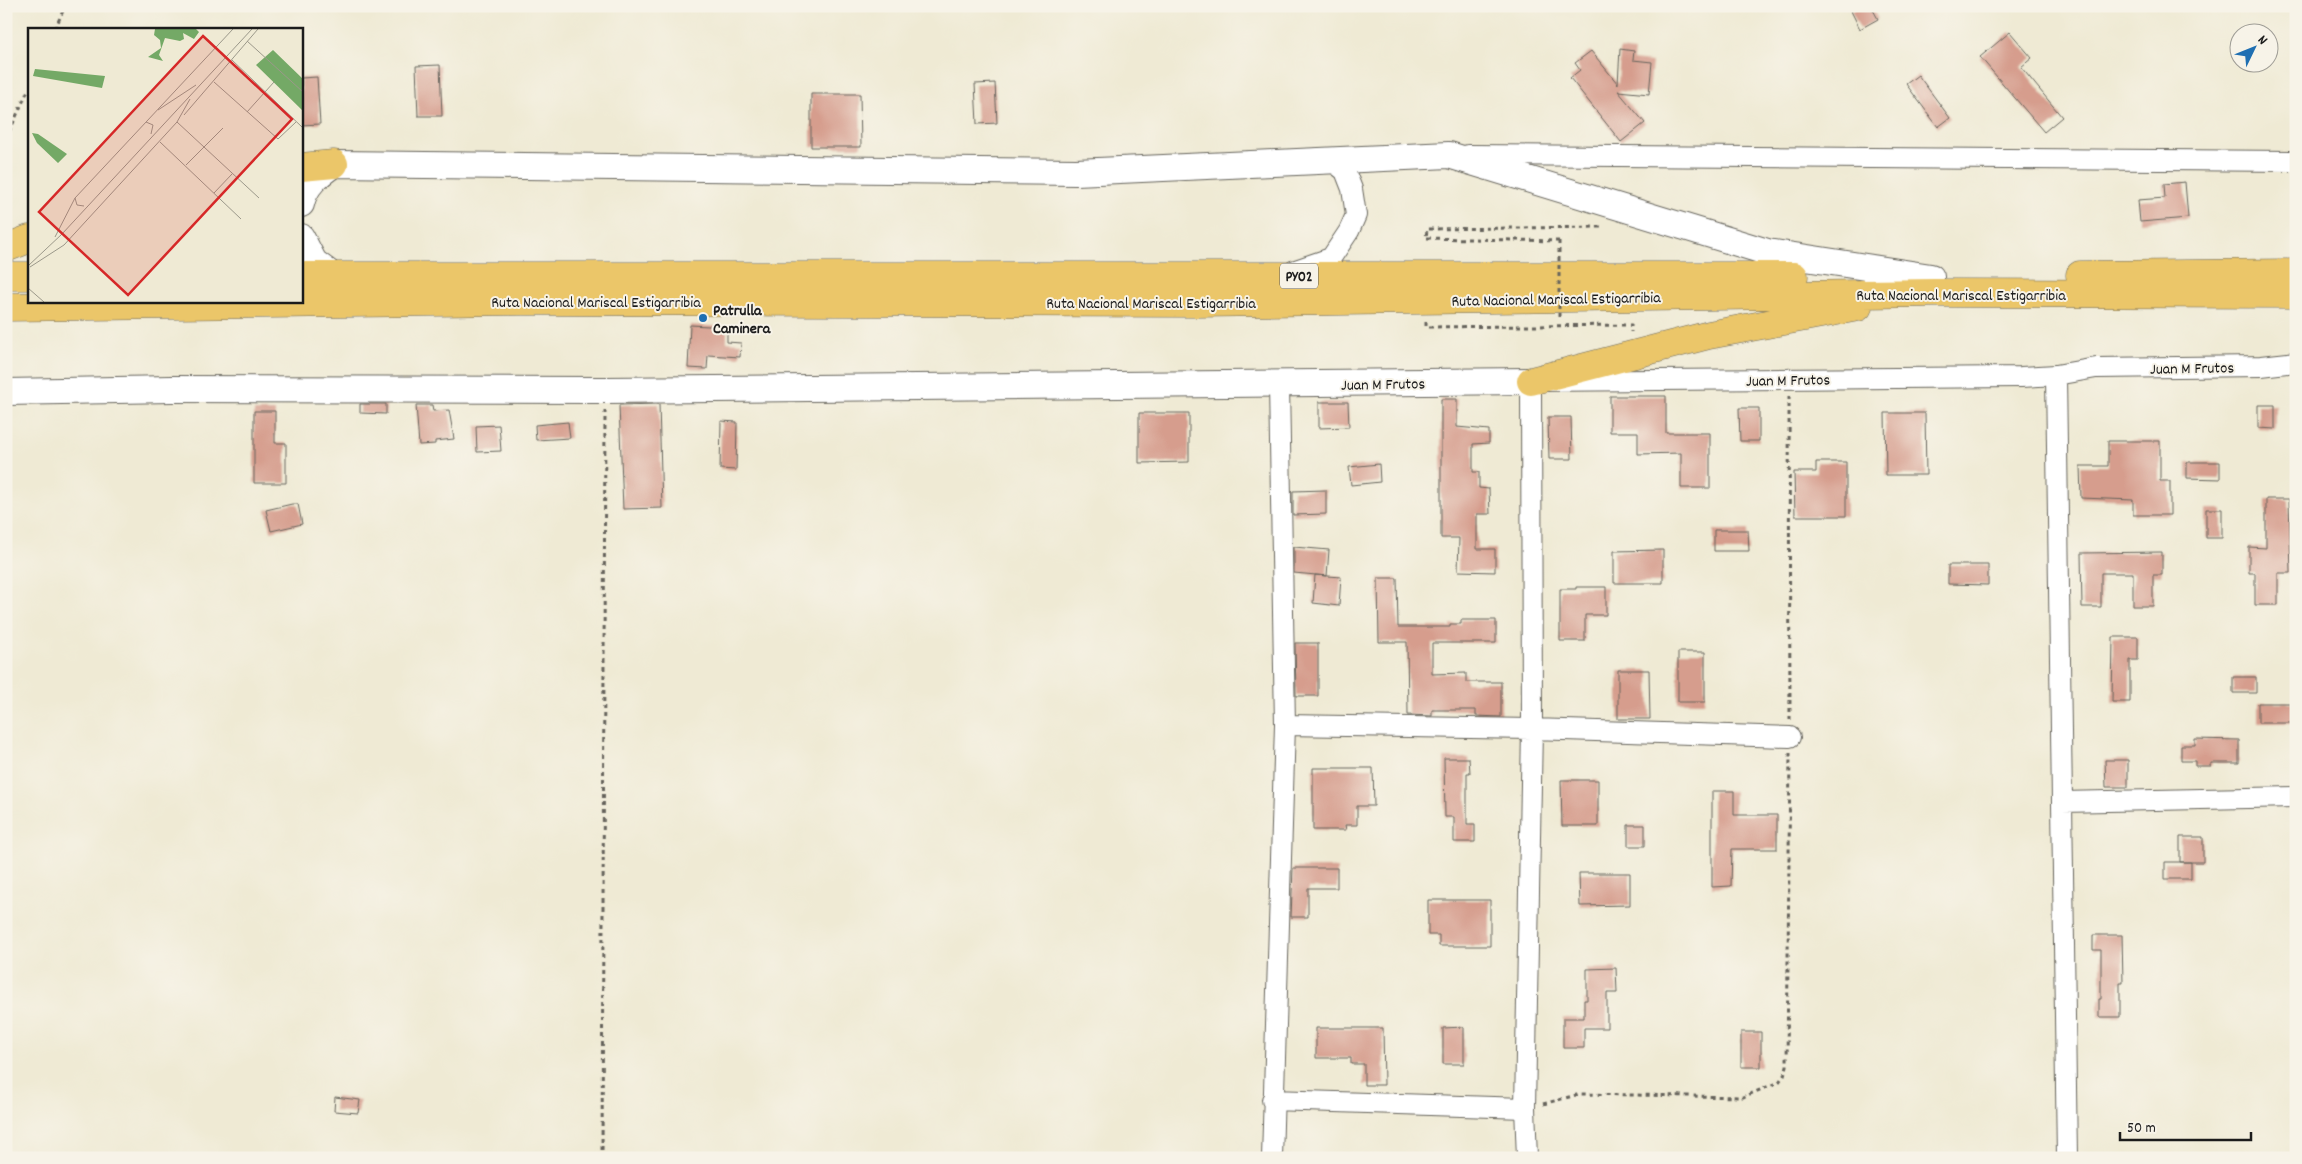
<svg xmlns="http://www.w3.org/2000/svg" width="2302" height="1164" viewBox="0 0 2302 1164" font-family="Dekko,sans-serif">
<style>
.building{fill:#d69d8d}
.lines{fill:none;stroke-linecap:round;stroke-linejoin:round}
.minor-casing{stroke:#66645c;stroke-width:22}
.tertiary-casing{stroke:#66645c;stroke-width:28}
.trunk-casing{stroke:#66645c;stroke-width:29}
.path{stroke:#66645c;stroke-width:3;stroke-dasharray:4 4;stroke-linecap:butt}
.minor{stroke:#fff;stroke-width:20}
.tertiary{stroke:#fff;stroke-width:26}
.trunk{stroke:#ebc669;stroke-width:28}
.path-bridge{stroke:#66645c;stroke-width:3;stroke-dasharray:4 4;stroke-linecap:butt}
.poi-dot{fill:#1f6fb2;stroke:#f7f3e8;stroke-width:2}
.labels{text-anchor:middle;stroke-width:4;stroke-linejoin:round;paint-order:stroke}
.shield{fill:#f7f3e8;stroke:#5e5c59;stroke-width:1}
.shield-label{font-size:15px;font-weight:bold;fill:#1c1c1c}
.street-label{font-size:16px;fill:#1c1c1c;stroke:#f7f3e8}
.poi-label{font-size:16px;font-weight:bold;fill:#1c1c1c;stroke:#f7f3e8;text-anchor:start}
.inset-road{fill:none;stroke:#9b988a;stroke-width:1}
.view{fill:#d62828;fill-opacity:0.15;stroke:#d62828;stroke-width:2.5}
.inset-edge{fill:none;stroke:#1c1c1c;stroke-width:2.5}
</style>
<rect width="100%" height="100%" fill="#f7f3e8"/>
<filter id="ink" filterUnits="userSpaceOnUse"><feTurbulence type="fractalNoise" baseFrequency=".02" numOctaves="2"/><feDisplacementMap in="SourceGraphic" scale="10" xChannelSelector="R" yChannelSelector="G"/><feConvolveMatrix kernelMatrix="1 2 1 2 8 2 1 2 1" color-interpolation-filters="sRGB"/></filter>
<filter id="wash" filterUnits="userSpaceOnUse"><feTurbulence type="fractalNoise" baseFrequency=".0096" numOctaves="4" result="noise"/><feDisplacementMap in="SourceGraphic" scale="20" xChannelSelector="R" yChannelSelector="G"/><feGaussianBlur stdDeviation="1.12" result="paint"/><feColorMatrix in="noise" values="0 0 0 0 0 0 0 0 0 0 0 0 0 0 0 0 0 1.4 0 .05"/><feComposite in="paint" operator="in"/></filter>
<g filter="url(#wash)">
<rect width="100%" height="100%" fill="#efead4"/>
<g id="blocks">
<path class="building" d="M1859 6H1871L1878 19 1860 29 1851 11Z
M2010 32 2032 58 2021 67 2062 117 2044 132 1980 57Z
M1620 49 1634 51 1633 60 1652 62 1649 94 1618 91 1645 123 1621 142 1570 78 1580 70 1575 63 1591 51 1618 84Z
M440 65 442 116H418L416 66Z
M1918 75 1950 118 1938 127 1906 84Z
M317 77 320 124 301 125V78Z
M995 83 997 123 977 124 975 84Z
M811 94H860L861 147H811Z
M2185 182 2188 218 2140 222 2138 200 2165 198 2164 184Z
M690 325 727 327V342L741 343 740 357 708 355 707 369 688 368Z
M1610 396H1666V433H1710V488H1681V453L1638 454V432H1610Z
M1441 399H1457V427L1489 430V443L1473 444V472H1479V488L1489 489 1490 514H1477V549H1495V572L1458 571 1459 538H1441Z
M1319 402H1348L1349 427 1319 428Z
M360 404H386V414L360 413Z
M659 404 662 508 623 509 619 405Z
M416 405H432L433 411 449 410 454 439 435 441V444L419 445Z
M2258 405H2275V429L2258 428Z
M1739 408H1759V441H1740Z
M254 411H275V443H286V483H254Z
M1139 413H1189V462L1139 463Z
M1885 413H1925L1926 475H1886Z
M1548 417H1571L1572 459H1549Z
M721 421 737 422 736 470 720 469Z
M568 422 570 438 536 440 535 425Z
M499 425 501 451 477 452 476 426Z
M2108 441H2160V481H2170V515H2133V500L2081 498 2080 466H2108Z
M1816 462H1846V516H1795L1794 472H1816Z
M2187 462H2220V479L2187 478Z
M1379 464 1380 482 1351 485 1349 467Z
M1326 490V514L1293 515V491Z
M2266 499H2289L2291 573H2278V605H2255V573H2249V547L2266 548Z
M292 504H298L302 524 271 531 266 510Z
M2206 509H2222V538H2206Z
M1714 530H1748L1749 551H1714Z
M1294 547 1329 550 1327 576 1294 573Z
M1663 550V583H1614V551Z
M2162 552V575H2153V606H2133V573H2101V607H2082L2081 553Z
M1948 565H1988V585L1948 584Z
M1315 575 1341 577 1339 606 1313 603Z
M1378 578H1397L1398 627H1450V624H1461V620H1496V643H1432V674L1466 673V682H1501V717L1476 716V710H1432V716L1408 715 1407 642H1379Z
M1576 587H1606V615H1585V641H1560V589H1576Z
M2113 637H2138V660H2130V702H2112Z
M1295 643H1318V696H1296Z
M1678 652H1705V702H1678Z
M1618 670H1649L1650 719H1618Z
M2233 677H2256V693H2233Z
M2258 703H2296V723H2258Z
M2195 739 2239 740V763H2211V766H2195V761H2181V745H2195Z
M1444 758H1469L1470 773H1467V824H1475V842H1454V817H1445Z
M2105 760H2128V787H2106Z
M1313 768H1373L1374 806H1357V825H1345L1346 830H1313Z
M1561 780H1598V826H1562Z
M1712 791H1734V815H1777V849H1732L1731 886 1712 887Z
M1628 825H1645V846H1628Z
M2180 837H2203V862H2180Z
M2165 862H2191V879H2165Z
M1293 868H1337V888H1308V917H1291Z
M1579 873H1630V905L1580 906Z
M1428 900H1490V946H1439V935H1428Z
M2093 935H2122L2123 983H2120V1017H2099V999H2101V950H2093Z
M1616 968 1617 993H1607V1028H1584V1048H1563V1018H1584V1000H1587V969Z
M1464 1027V1064H1443V1028Z
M1316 1028H1383L1384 1085H1364V1064H1351V1058H1316Z
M1741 1032H1761V1067H1741Z
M335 1097 360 1100 358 1113 334 1111Z"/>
</g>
</g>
<g filter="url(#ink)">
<use href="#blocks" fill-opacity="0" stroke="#66645c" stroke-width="1"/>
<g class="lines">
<g class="minor-casing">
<path id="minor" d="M1468 155 2296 161
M1293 271 1331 258 1349 231 1356 215 1352 189 1345 171 1331 160
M2056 375 2067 1158
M1285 725 1532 729 1790 737
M2062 802 2296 797
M1272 1100 1525 1108
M1272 1158 1285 725 1279 385
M1527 1158 1525 1108 1532 729 1531 381 2021 377 2056 375 2096 368 2261 366 2296 362"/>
</g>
<g class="tertiary-casing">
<path id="tertiary" d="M301 204C305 185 319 174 334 164L1076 172 1449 155 1767 252 1931 277
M301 237 314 262 333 276
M6 392 172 389 605 390 1531 381"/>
</g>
<g class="trunk-casing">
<path id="trunk" d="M301 167 334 164
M6 248 29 239
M2080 275 2296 273
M6 276H29
M301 276H1794
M6 307 522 301 1197 303 1935 293 2296 294
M1531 381 1709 335 1858 307"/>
</g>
<path class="path" d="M55 29 65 6
M6 139 29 88
M1559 241 1426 238 1427 229 1602 227V224
M1426 322V327L1631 325V332
M1789 396 1790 720
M1543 1104 1580 1094 1743 1097 1779 1082 1784 1075 1787 1066 1790 753
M602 1158 605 411"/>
<use href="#minor" class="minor"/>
<use href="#tertiary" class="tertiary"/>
<use href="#trunk" class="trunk"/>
<path class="path-bridge" d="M1559 241V321"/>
</g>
</g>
<circle class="poi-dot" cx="703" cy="318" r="5"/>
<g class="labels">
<rect class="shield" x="1280" y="263.5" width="38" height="25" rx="4"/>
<g class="shield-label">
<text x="1299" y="281">PY02</text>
</g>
<g class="street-label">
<text x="1961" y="300">Ruta Nacional Mariscal Estigarribia</text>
<text transform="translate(1556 298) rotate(-1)" y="6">Ruta Nacional Mariscal Estigarribia</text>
<text x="596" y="307">Ruta Nacional Mariscal Estigarribia</text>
<text x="1151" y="308">Ruta Nacional Mariscal Estigarribia</text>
<text transform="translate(2192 367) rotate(-1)" y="6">Juan M Frutos</text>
<text transform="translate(1788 379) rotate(-1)" y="6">Juan M Frutos</text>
<text transform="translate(1383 383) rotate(-1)" y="6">Juan M Frutos</text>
</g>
<g class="poi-label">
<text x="713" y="315">Patrulla<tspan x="713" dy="18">Caminera</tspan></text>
</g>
</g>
<g transform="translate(28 28)">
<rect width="275" height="275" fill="#efead4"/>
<path d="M127 1H168L171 4 166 11 155 5 156 11 152 13 137 10 131 27 135 33 120 29 133 20 132 12 126 7ZM245 22 275 51V83L228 37ZM7 41 77 48 74 60 5 48ZM4 105 10 106 39 126 30 135 9 115Z" fill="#74a966"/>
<path class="inset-road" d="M219 13 275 64M204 32 275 100M186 54 250 111 268 94M130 82 168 57M219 84 246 54M156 87 230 1M118 94 125 97 123 106M149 94 231 170M149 94 162 71M132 114 213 191M158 137 195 100M186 165 204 146M56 178 49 177 47 170 205 1M27 209 47 170M0 238 34 206 224 1M2 239 36 217 149 94M0 260 16 274"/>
<path class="view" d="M175 8 264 91 100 267 11 184Z"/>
<rect width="275" height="275" class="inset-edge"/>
</g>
<rect width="2302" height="1164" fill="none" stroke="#f7f3e8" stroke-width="25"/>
<g transform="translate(2254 48) rotate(47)"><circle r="24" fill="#f7f3e8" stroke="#9f9d96"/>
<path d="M0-4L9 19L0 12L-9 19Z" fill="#1f6fb2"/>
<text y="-8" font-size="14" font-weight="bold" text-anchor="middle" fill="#1c1c1c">N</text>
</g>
<path d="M2120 1132v8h131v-8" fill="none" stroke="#1c1c1c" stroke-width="2.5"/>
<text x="2127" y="1132" font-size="15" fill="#1c1c1c" stroke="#f7f3e8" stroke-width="4" paint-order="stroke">50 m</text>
</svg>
